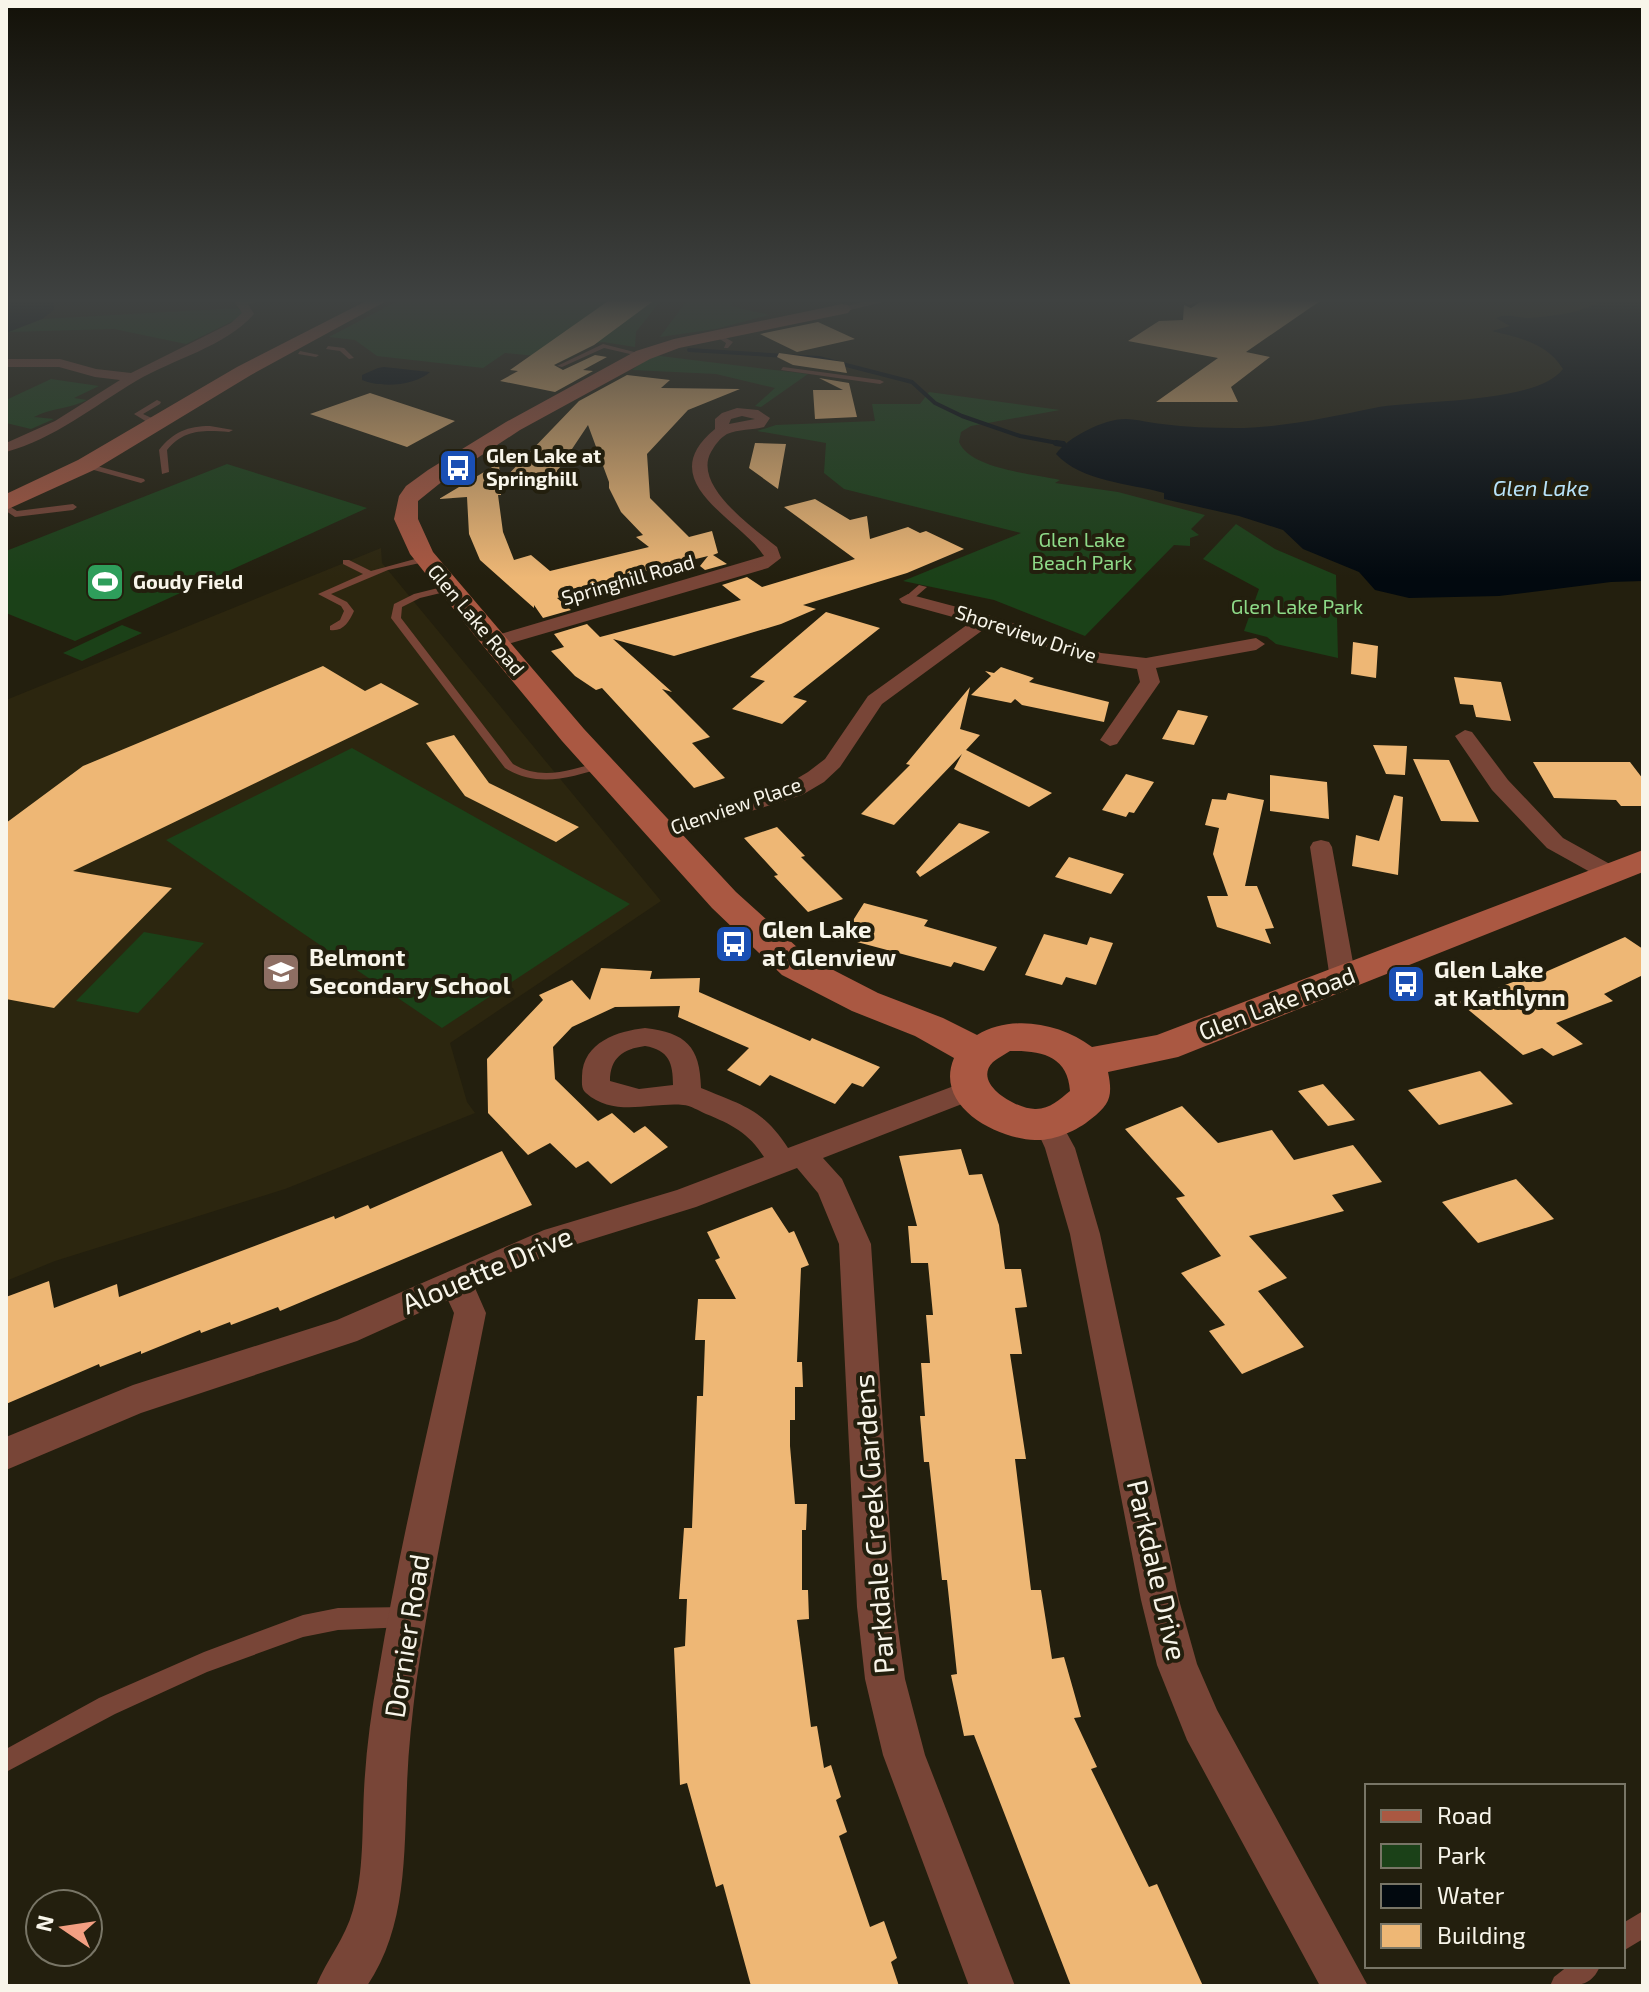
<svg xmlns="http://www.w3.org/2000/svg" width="1649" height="1992" viewBox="0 0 1649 1992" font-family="'Exo 2',sans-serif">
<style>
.built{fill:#2c260f}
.green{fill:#1b4118}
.water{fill:#02090f}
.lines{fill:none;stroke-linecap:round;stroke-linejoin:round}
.stream-far1{stroke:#02090f;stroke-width:4}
.stream{stroke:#02090f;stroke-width:6}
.building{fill:#eeb775}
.lane{fill:#784537;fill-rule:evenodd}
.street{fill:#784537;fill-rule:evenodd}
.secondary{fill:#aa5842;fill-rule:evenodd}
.labels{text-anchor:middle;stroke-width:8;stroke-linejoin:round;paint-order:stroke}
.far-poi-label{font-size:20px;font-weight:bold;fill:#f8f5ea;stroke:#231f0e;text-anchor:start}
.far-park-label{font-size:20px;fill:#8eda88;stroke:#231f0e}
.far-street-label{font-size:20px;fill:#f8f5ea;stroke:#231f0e}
.far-water-label{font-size:22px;font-style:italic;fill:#b7e2f8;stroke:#231f0e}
.poi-label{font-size:24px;font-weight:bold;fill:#f8f5ea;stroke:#231f0e;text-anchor:start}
.street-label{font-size:24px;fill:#f8f5ea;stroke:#231f0e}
.near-street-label{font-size:28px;fill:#f8f5ea;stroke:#231f0e}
</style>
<rect width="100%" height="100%" fill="#231f0e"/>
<path class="built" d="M381 548 382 563 661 901 450 1043 467 1102 475 1113 285 1189 55 1261 6 1281V700Z"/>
<path class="green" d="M401 299H662L636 332 635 347 603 342 591 344 567 359 505 353 483 368 377 356 355 340 329 337Z
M688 299H735L731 306 769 315 716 329 660 337Z
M238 308 245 315 186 344 114 329 8 332 42 319Z
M652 355 808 374 761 407 755 406 775 388 716 374 632 370Z
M51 379 99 386 74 398 87 400C69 409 51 408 34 417L54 419 31 429 6 423V400Z
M929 392 1060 410 971 426 961 432 959 442C970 469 1034 474 1060 480L1055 483 1118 492 1205 515 1191 529 1199 535 1190 538V546L1174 545 1085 636 994 600 903 581 1021 533 844 489 824 473 826 443 757 431 776 425 875 421 872 404H920Z
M227 464 367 508 75 641 6 613V551Z
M1236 524 1275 549 1336 575 1338 658 1276 644 1267 637 1244 631 1259 589 1203 559Z
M122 625 142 633 82 661 63 653Z
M352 748 630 904 442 1028 166 840Z
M144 932 204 943 138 1013 76 1001Z"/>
<path class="water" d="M6 299 53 302 54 310 42 319 6 333Z
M1604 299H1643V581L1611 582 1499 596 1409 598 1375 590 1359 572 1303 549 1283 530 1239 516 1164 499V493C1129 483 1082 482 1056 454 1068 437 1104 419 1125 419 1137 419 1150 423 1162 424 1186 427 1211 428 1235 428 1281 428 1330 417 1374 408 1418 399 1535 405 1563 369 1547 343 1520 338 1492 331L1510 326 1496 318C1507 313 1517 318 1529 318 1552 316 1585 313 1604 299Z
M378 368 384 367 430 372C415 386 380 388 362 380V375Z"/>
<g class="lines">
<path class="stream-far1" d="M689 350 819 358 912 382 935 403 962 416 1020 436 1063 444"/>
<path class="stream" d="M1056 443 1063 444"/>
</g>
<path class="building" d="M611 299H656L594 345 554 365 563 370 595 355 607 357 583 370 593 371 555 392 500 381 518 371 510 370Z
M1205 299H1323L1246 352 1270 357 1231 387 1238 402H1156L1218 358 1128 341 1159 321 1183 320 1184 305 1191 308Z
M818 322 855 339 797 352 760 334Z
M779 353 844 362 847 373 793 365 777 357Z
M627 375 670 380 661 388 740 389 688 410 647 454 650 498 689 537 712 531 718 553 713 555 727 564 705 570 700 566 708 556 565 591 569 595 557 598 571 610 543 618 534 605V608L480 560 469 534 467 497 439 499 499 463 501 495H498L503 532 514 560 531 555 550 571 649 547 636 537 643 535 621 512 609 488V482L588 425 550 482 503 480 579 401Z
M819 378 849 383 857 417 815 419 813 390H843Z
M370 393 455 421 407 447 310 414Z
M755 443 786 444 778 489 749 468Z
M815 499 850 520 867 516 870 539 908 527 920 533 926 531 964 549 907 573 803 605 816 609 781 624 674 656 613 639 672 692 662 689 710 737 692 743 725 778 694 788 602 688 596 690 575 676 551 651 564 647 554 634 587 624 600 637 741 600 722 585 747 577 762 587 855 559 784 507Z
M826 612 880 628 793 697 807 701 782 724 732 709 765 681 750 677Z
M1353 642 1378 646 1376 678 1351 674Z
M323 666 365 691 381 683 419 704 73 871 172 888 54 1008 6 999V823L83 766Z
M1001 667 1034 678 1029 682 1109 702 1104 722 1022 705 1015 699 1011 703 971 695 991 676 985 671 994 673Z
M1454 677 1501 682 1511 721 1476 717 1473 705 1460 704Z
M970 687 960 729 980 735 966 750 1052 793 1029 807 954 769 962 754 894 825 861 814 910 765 906 764Z
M1178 710 1208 716 1194 745 1162 739Z
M454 735 489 783 579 827 556 842 465 796 426 743Z
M1373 745 1407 746 1405 775 1386 774Z
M1413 759 1449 760 1479 822 1441 821Z
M1533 762H1630L1643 779V806H1621L1616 800 1554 798Z
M1126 774 1154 782 1134 813 1129 812 1126 817 1102 810Z
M1270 775 1327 782 1329 819 1270 811Z
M1228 793 1264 800 1245 886H1257L1274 928 1265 929 1271 944 1217 927 1207 896H1228L1213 854 1219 828 1205 825 1212 799 1226 800Z
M1394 795 1403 797 1398 875 1352 866 1356 835 1379 841Z
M959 823 990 832 920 877 916 872Z
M777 827 805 856 801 857 843 899 808 912 774 876 778 875 744 838Z
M1069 857 1124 874 1111 894 1055 877Z
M864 903 928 920 924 926 997 947 984 971 954 962 951 967 842 938Z
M1044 934 1087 945 1090 937 1113 943 1096 985 1066 977 1062 985 1025 975Z
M1625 937 1643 949V975L1604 994 1613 1001 1556 1023 1583 1044 1553 1056 1542 1048 1523 1055 1459 1002 1532 975 1534 977Z
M601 968 652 971 650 979 700 978 699 992 810 1041 812 1038 880 1067 863 1087 852 1083 835 1104 770 1075 760 1086 727 1070 749 1048 678 1017 680 1006 615 1007 572 1027 553 1047 555 1079 598 1121 612 1113 634 1133 645 1126 668 1147 611 1184 588 1161 576 1168 550 1143 528 1155 488 1113 487 1059 543 1000 539 995 572 980 590 1000Z
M1480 1071 1513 1104 1439 1125 1408 1090Z
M1323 1084 1355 1120 1328 1126 1298 1091Z
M1182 1106 1218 1143 1272 1130 1294 1160 1353 1145 1382 1182 1332 1195 1344 1211 1249 1236 1287 1278 1258 1291 1304 1347 1242 1374 1209 1331 1225 1325 1181 1273 1221 1256 1176 1198 1185 1196 1125 1129Z
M961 1149 969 1175 982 1174 999 1225 1005 1269H1021L1027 1307 1015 1308 1022 1354H1010L1026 1459H1015L1031 1590H1041L1052 1659 1064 1657 1081 1717 1074 1718 1097 1767 1091 1769 1149 1887 1157 1884 1203 1986H1071L974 1735 964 1736 951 1675 957 1674 947 1580H942L929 1462H924L920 1416H925L921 1363H930L926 1315H933L928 1263H911L908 1226H917L899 1156Z
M502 1151 532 1205 280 1311 278 1307 231 1325 230 1322 201 1333 200 1330 141 1354V1351L100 1367 99 1364 6 1404V1297L49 1281 54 1308 117 1284 119 1297 334 1216 335 1219 368 1205 370 1209Z
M1516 1179 1554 1219 1478 1243 1442 1202Z
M772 1207 789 1233 794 1231 809 1265 801 1268 797 1362H802L803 1387H795V1420H790V1446L795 1504H807L806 1530H802V1590H808L809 1619 797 1620 811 1727 817 1726 824 1768 831 1765 841 1797 836 1800 847 1832 839 1836 870 1927 884 1921 897 1958 891 1962 899 1986H751L723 1884 716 1887 687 1783 680 1785 674 1648 685 1646 687 1599H679L684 1528H692L697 1396H703L705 1340H695L698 1299H736L715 1260 720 1258 707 1232Z"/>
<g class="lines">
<path class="lane" d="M256 299H269L242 305 239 303Z
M715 334H719L733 342 728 348H724L726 343 715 336Z
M603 344 646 355 643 357 604 348 562 367 557 366Z
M328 346 344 348 354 358 349 359 340 351 326 349Z
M300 351 319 355 316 357 298 354Z
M783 367 880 380 884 382 880 384 781 370Z
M157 400 161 402 160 404 143 414 158 421V425H152L134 414Z
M210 426 233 430 229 432C204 430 184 429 167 450L169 472 162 474 159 450C173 432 188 426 210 426Z
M86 463 144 479 145 481 141 483 83 467 82 465Z
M6 504 17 511 73 504 77 507 73 510 15 517 6 511Z
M426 556 429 557V561L388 570 331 594 347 602 354 611C349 622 343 632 330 630V626L340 620 344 611 341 606 318 594 363 574 343 564V560H349L371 571Z
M450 585 453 586V590L420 598 402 607 401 618 513 764C542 781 570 770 600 762L606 765 604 767C570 778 537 788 505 768L391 618 394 604 414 594Z
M919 585 927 587 911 601H905V597Z
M407 1607 414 1610 417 1617 414 1624 407 1627 338 1630 303 1637 207 1672 115 1714 6 1772V1749L99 1698 204 1652 303 1615 338 1608Z
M1643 1911V1939L1623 1951V1923Z
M1568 1966H1600C1591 1989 1572 1986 1550 1986L1554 1977Z"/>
<path class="street" d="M233 299H245L254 314C225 347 173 359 136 381 94 406 54 439 6 452V443L55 421 120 380 95 377 59 367H6V359H60L96 369 131 373 231 323 242 313Z
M874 299H895L842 312 836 309Z
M1202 299 1190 305 1184 302 1187 299Z
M737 408 758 410 770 418 764 427C753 430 738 429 727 434 720 438 715 445 711 452 692 486 755 529 777 547L781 558 768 568 501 646H487L485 642 487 638 764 556C741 519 650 482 715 429V419L722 413ZM742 416 755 419 729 424 731 419Z
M908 594 991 616 1101 653 1146 658 1256 638 1265 644 1256 650 1156 668 1160 682 1117 744 1110 746 1100 740 1140 682 1137 669 1091 662 987 627 882 704 840 767 824 782 802 795 669 837H653L650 832 653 827 786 785 808 772 825 759 868 696 971 622 902 603 899 599Z
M1465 730 1472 732 1508 780 1563 838 1617 868 1621 873 1617 878H1601L1547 848 1492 790 1455 736Z
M1321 840 1329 842 1332 847 1356 979 1352 985 1343 987 1334 985 1330 979 1310 847 1313 842Z
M645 1028C686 1033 700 1046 701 1088 742 1105 763 1109 788 1148L970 1080 980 1083 984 1090 980 1097 823 1158 842 1179 871 1244 895 1607 905 1679 925 1755 1015 1986H969L883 1755 865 1679 857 1607 839 1244 818 1193 797 1168 696 1207 564 1248 475 1288 486 1313C462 1436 434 1559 416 1684 412 1718 408 1752 407 1786 404 1855 407 1927 367 1986H316C327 1959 345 1939 353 1910 364 1872 362 1830 364 1790 366 1751 371 1713 378 1675 398 1554 427 1433 454 1313L448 1300 357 1341 141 1413 6 1470V1437L133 1385 337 1320 544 1230 677 1190 764 1157C749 1133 731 1124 706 1114 699 1111 690 1105 683 1105 652 1102 614 1118 586 1093 581 1089 582 1082 582 1076 583 1042 618 1031 645 1028ZM645 1046C669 1050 673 1063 673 1085L639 1089 610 1081C610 1058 623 1049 645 1046Z
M1048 1113 1058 1117 1075 1148 1100 1234 1179 1600 1197 1664 1217 1710 1368 1986H1320L1187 1740 1157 1665 1141 1600 1070 1234 1045 1148 1034 1124 1038 1117Z"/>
<path class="secondary" d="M370 299H390L251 375 94 470 6 510V494L78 460 237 367Z
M842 304 848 305 851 309 848 313 679 348 650 359 520 430 444 480 418 501V519L433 552 584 729 736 892 808 957 878 993 943 1018 977 1035C1012 1014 1060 1023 1092 1047L1157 1035 1643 850V872L1178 1057 1108 1072C1113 1096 1110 1104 1091 1119 1077 1131 1053 1141 1035 1140 994 1138 934 1105 954 1058L915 1036 852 1011 782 975 712 908 562 741 475 636 410 554 394 519 399 496 406 486 428 470 506 422 636 351 674 339ZM1010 1051C1041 1050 1068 1056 1070 1091 1060 1099 1050 1109 1036 1109 1018 1110 971 1084 993 1062 998 1058 1005 1054 1010 1051Z"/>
</g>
<linearGradient id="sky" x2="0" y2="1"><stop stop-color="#131108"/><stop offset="0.52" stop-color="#3f4241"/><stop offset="1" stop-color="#3f4241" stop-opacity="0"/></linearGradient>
<rect width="1649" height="578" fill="url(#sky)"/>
<defs>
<g id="bus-square" transform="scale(2)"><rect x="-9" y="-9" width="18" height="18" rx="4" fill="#1a4fb4" stroke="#231f0e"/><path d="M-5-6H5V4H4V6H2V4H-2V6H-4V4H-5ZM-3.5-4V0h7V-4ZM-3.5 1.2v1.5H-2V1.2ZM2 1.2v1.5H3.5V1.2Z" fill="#fff"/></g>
<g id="stadium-square" transform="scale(2)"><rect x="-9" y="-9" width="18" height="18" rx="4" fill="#2e9e5b" stroke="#231f0e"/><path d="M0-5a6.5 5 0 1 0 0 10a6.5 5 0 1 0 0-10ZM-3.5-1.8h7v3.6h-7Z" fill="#fff"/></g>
<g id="school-square" transform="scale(2)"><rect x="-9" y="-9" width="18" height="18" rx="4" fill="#8d6e63" stroke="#231f0e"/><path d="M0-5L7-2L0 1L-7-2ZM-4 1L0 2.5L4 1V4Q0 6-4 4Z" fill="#fff"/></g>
</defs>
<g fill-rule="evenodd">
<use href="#bus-square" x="458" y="468"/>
<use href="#stadium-square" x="105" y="582"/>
<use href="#bus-square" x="734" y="944"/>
<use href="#school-square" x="281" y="972"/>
<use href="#bus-square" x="1406" y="984"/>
</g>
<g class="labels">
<g class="far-poi-label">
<text x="486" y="463">Glen Lake at<tspan x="486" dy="23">Springhill</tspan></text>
<text x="133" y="589">Goudy Field</text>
</g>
<g class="far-park-label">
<text x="1082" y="547">Glen Lake<tspan x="1082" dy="23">Beach Park</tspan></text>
<text x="1297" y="614">Glen Lake Park</text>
</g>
<g class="far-street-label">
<text transform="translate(628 580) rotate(-16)" y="7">Springhill Road</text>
<text transform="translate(476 620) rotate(50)" y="7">Glen Lake Road</text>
<text transform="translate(1026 634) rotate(18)" y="7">Shoreview Drive</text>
<text transform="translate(736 806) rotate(-19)" y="7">Glenview Place</text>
</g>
<g class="far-water-label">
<text x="1541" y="496">Glen Lake</text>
</g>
<g class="poi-label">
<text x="762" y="938">Glen Lake<tspan x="762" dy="28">at Glenview</tspan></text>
<text x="309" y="966">Belmont<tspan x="309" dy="28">Secondary School</tspan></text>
<text x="1434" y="978">Glen Lake<tspan x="1434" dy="28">at Kathlynn</tspan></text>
</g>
<g class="street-label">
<text transform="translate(1277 1004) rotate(-21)" y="8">Glen Lake Road</text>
</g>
<g class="near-street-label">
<text transform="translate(487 1270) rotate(-23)" y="10">Alouette Drive</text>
<text transform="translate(874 1524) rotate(-94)" y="10">Parkdale Creek Gardens</text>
<text transform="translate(1157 1570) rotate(77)" y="10">Parkdale Drive</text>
<text transform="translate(407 1636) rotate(-81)" y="10">Dornier Road</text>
</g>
</g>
<rect width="1649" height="1992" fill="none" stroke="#f8f5ea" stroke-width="16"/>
<rect x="1365" y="1784" width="260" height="184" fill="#231f0e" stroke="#787566" stroke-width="2"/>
<rect x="1381" y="1810" width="40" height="12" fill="#aa5842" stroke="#787566" stroke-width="2"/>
<text x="1437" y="1824" font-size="24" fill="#f8f5ea">Road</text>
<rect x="1381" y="1844" width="40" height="24" fill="#1b4118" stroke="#787566" stroke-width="2"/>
<text x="1437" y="1864" font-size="24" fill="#f8f5ea">Park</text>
<rect x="1381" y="1884" width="40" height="24" fill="#02090f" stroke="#787566" stroke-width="2"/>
<text x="1437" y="1904" font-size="24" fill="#f8f5ea">Water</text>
<rect x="1381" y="1924" width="40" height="24" fill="#eeb775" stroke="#787566" stroke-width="2"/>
<text x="1437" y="1944" font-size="24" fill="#f8f5ea">Building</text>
<g transform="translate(64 1928) rotate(283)"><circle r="38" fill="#231f0e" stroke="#787566" stroke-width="2"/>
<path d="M0-6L14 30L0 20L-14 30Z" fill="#f39f82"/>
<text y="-12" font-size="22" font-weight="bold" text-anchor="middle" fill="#f8f5ea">N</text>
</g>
</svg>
